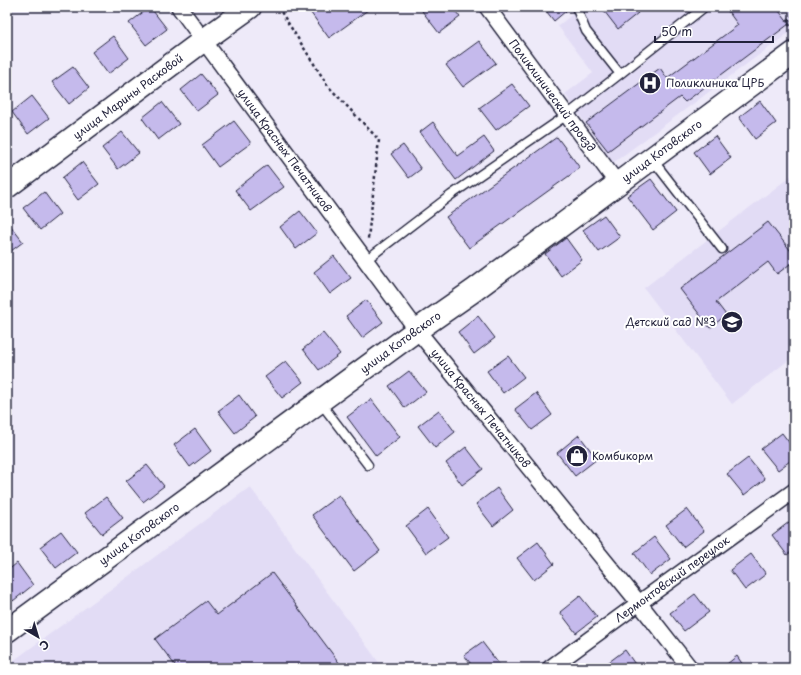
<svg xmlns="http://www.w3.org/2000/svg" width="801" height="675" viewBox="0 0 801 675" font-family="'Playpen Sans',sans-serif">
<style>
.built{fill:#e2dcf5}
.building{fill:#c5baec;stroke:#22223b}
.lines{fill:none;stroke-linecap:round;stroke-linejoin:round}
.lane-casing{stroke:#22223b;stroke-width:11}
.street-casing{stroke:#22223b;stroke-width:18}
.secondary-casing{stroke:#22223b;stroke-width:25}
.path{stroke:#22223b;stroke-width:2.5;stroke-dasharray:3 3;stroke-linecap:butt}
.lane{stroke:#fff;stroke-width:8}
.street{stroke:#fff;stroke-width:15}
.secondary{stroke:#fff;stroke-width:22}
.labels{text-anchor:middle;stroke-width:4;stroke-linejoin:round;paint-order:stroke}
.poi-label{font-size:11px;fill:#22223b;stroke:#fff;text-anchor:start}
.street-label{font-size:11px;fill:#22223b;stroke:#fff}
</style>
<rect width="100%" height="100%" fill="#eeeaf9"/>
<filter id="ink" filterUnits="userSpaceOnUse"><feTurbulence type="fractalNoise" baseFrequency=".025" numOctaves="2"/><feDisplacementMap in="SourceGraphic" scale="8" xChannelSelector="R" yChannelSelector="G"/><feConvolveMatrix kernelMatrix="1 2 1 2 8 2 1 2 1" color-interpolation-filters="sRGB"/></filter>
<g filter="url(#ink)">
<path class="built" d="M581 7H794V29L613 163 565 94 593 73 558 26Z
M791 176 794 179V356L732 404 644 288Z
M250 487 383 668H18L13 661Z"/>
<path class="building" d="M150 7 167 29 146 45 129 23Z
M311 7H372L329 38 308 9Z
M428 7H452L460 17 439 33 422 11Z
M543 7H562L566 11 554 21Z
M601 7H634L638 13 618 29Z
M725 7H776L789 24 685 102 680 97 608 151 586 123 660 68 667 78 738 25Z
M113 36 129 58 108 74 92 52Z
M479 41 496 63 463 87 446 65Z
M73 67 89 88 69 104 52 82Z
M201 74 218 95 197 111 181 90Z
M512 84 529 106 496 130 479 108Z
M32 96 49 118 28 134 12 112Z
M760 101 776 123 755 139 739 117Z
M162 102 179 124 158 140 142 118Z
M234 121 251 143 218 167 202 145Z
M433 122 458 156 484 137 494 151 456 180 420 132Z
M122 132 139 153 118 169 102 148Z
M715 136 731 158 710 174 694 152Z
M557 137 580 168 469 248 446 217Z
M403 145 421 169 409 178 391 154Z
M82 162 99 184 78 200 62 178Z
M267 165 284 187 251 211 235 190Z
M651 179 676 212 653 230 627 196Z
M44 192 60 214 40 230 23 208Z
M300 211 317 233 296 249 280 227Z
M604 215 620 237 599 252 583 230Z
M7 221 23 242 7 254Z
M768 222 794 255V261L777 274 768 262 716 302 726 315 710 328 680 289Z
M566 238 582 260 561 276 545 254Z
M334 256 351 278 330 294 314 272Z
M366 300 383 322 362 338 346 316Z
M478 316 495 338 474 354 458 332Z
M323 333 340 354 319 370 303 349Z
M508 356 524 377 503 393 487 371Z
M286 361 303 382 282 398 265 377Z
M409 371 426 392 405 408 389 386Z
M536 393 552 415 532 430 515 409Z
M239 395 255 417 235 433 218 411Z
M371 399 400 437 376 456 347 417Z
M439 410 455 432 435 448 418 426Z
M195 429 211 451 190 467 174 445Z
M782 433 794 449V458L778 470 761 449Z
M579 435 597 459 575 476 557 453Z
M466 447 483 469 462 485 446 463Z
M748 458 765 479 744 495 727 474Z
M147 465 164 486 143 502 126 481Z
M497 488 513 510 493 526 476 504Z
M339 495 380 551 354 571 312 515Z
M106 497 123 518 102 534 85 513Z
M428 509 448 537 426 553 406 526Z
M687 509 704 531 683 547 666 525Z
M793 519 794 520V550L787 555 772 535Z
M61 531 77 552 56 568 40 547Z
M654 537 671 559 650 575 634 553Z
M538 542 554 564 534 580 517 558Z
M751 554 766 574 745 590 730 570Z
M17 563 33 585 13 601 7 593V571Z
M272 573 343 668H177L155 639 206 601 217 615Z
M695 594 709 612 684 631 670 613Z
M580 596 597 617 576 633 560 612Z
M482 642 502 668H474L464 655Z
M625 650 637 667 636 668H601Z
M737 656 745 668H722Z"/>
<g class="lines">
<g class="lane-casing">
<path id="lane" d="M620 74 702 9 700 7
M652 159 722 249
M366 260 451 195 567 115 620 74 586 31 576 7
M320 402 368 465"/>
</g>
<g class="street-casing">
<g id="street">
<path id="s1" d="M179 7 417 330 639 603 690 668"/>
<path id="s2" d="M487 7 617 183"/>
<path id="s3" d="M550 668 639 603 794 491"/>
</g>
</g>
<g class="secondary-casing">
<g id="secondary">
<path id="s4" d="M7 187 204 40 250 7"/>
<path id="s5" d="M7 631 417 330 473 291 794 53"/>
</g>
</g>
<path class="path" d="M278 7 328 86 379 140 368 239
M790 7 794 12
M794 15 787 22 794 31"/>
<use href="#lane" class="lane"/>
<use href="#street" class="street"/>
<use href="#secondary" class="secondary"/>
</g>
</g>
<defs>
<g id="hospital-disc" transform="scale(1.15)"><circle r="9.5" fill="#22223b" stroke="#fff"/><path d="M-5-5h3v3.5h4V-5h3V5h-3V1.5h-4V5h-3Z" fill="#fff"/></g>
<g id="school-disc" transform="scale(1.15)"><circle r="9.5" fill="#22223b" stroke="#fff"/><path d="M0-5L7-2L0 1L-7-2ZM-4 1L0 2.5L4 1V4Q0 6-4 4Z" fill="#fff"/></g>
<g id="shop-disc" transform="scale(1.15)"><circle r="9.5" fill="#22223b" stroke="#fff"/><path d="M-5-2.5h2.3a2.7 3.5 0 0 1 5.4 0H5L5.5 6h-11ZM-1.5-2.5h3a1.5 2.3 0 0 0-3 0Z" fill="#fff"/></g>
</defs>
<g fill-rule="evenodd">
<use href="#hospital-disc" x="650" y="83"/>
<use href="#school-disc" x="732" y="322"/>
<use href="#shop-disc" x="577" y="456"/>
</g>
<g class="labels">
<g class="poi-label">
<text x="666" y="87">Поликлиника ЦРБ</text>
<text x="716" y="326" text-anchor="end">Детский сад №3</text>
<text x="592" y="460">Комбикорм</text>
</g>
<g class="street-label">
<text dy="4" stroke="none"><textPath href="#s2" startOffset="110">Поликлинический проезд</textPath></text>
<text dy="4" stroke="none"><textPath href="#s4" startOffset="151">улица Марины Расковой</textPath></text>
<text dy="4" stroke="none"><textPath href="#s1" startOffset="178">улица Красных Печатников</textPath></text>
<text dy="4" stroke="none"><textPath href="#s5" startOffset="812">улица Котовского</textPath></text>
<text dy="4" stroke="none"><textPath href="#s5" startOffset="488">улица Котовского</textPath></text>
<text dy="4" stroke="none"><textPath href="#s1" startOffset="502">улица Красных Печатников</textPath></text>
<text dy="4" stroke="none"><textPath href="#s5" startOffset="164">улица Котовского</textPath></text>
<text dy="4" stroke="none"><textPath href="#s3" startOffset="151">Лермонтовский переулок</textPath></text>
</g>
</g>
<rect width="801" height="675" fill="none" stroke="#fff" stroke-width="24"/>
<rect x="12" y="12" width="777" height="651" fill="none" stroke="#22223b" stroke-width="1.5" filter="url(#ink)"/>
<g transform="translate(38 637) rotate(142)" stroke="#ffffff" stroke-width="3" paint-order="stroke">
<path d="M0-3L7 15L0 10L-7 15Z" fill="#22223b"/>
<text y="-6" font-size="11" font-weight="bold" text-anchor="middle" fill="#22223b">С</text>
</g>
<path d="M655 36v6h118v-6" fill="none" stroke="#22223b" stroke-width="2"/>
<text x="661" y="36" font-size="12" fill="#22223b" stroke="#ffffff" stroke-width="3" paint-order="stroke">50 m</text>
</svg>
